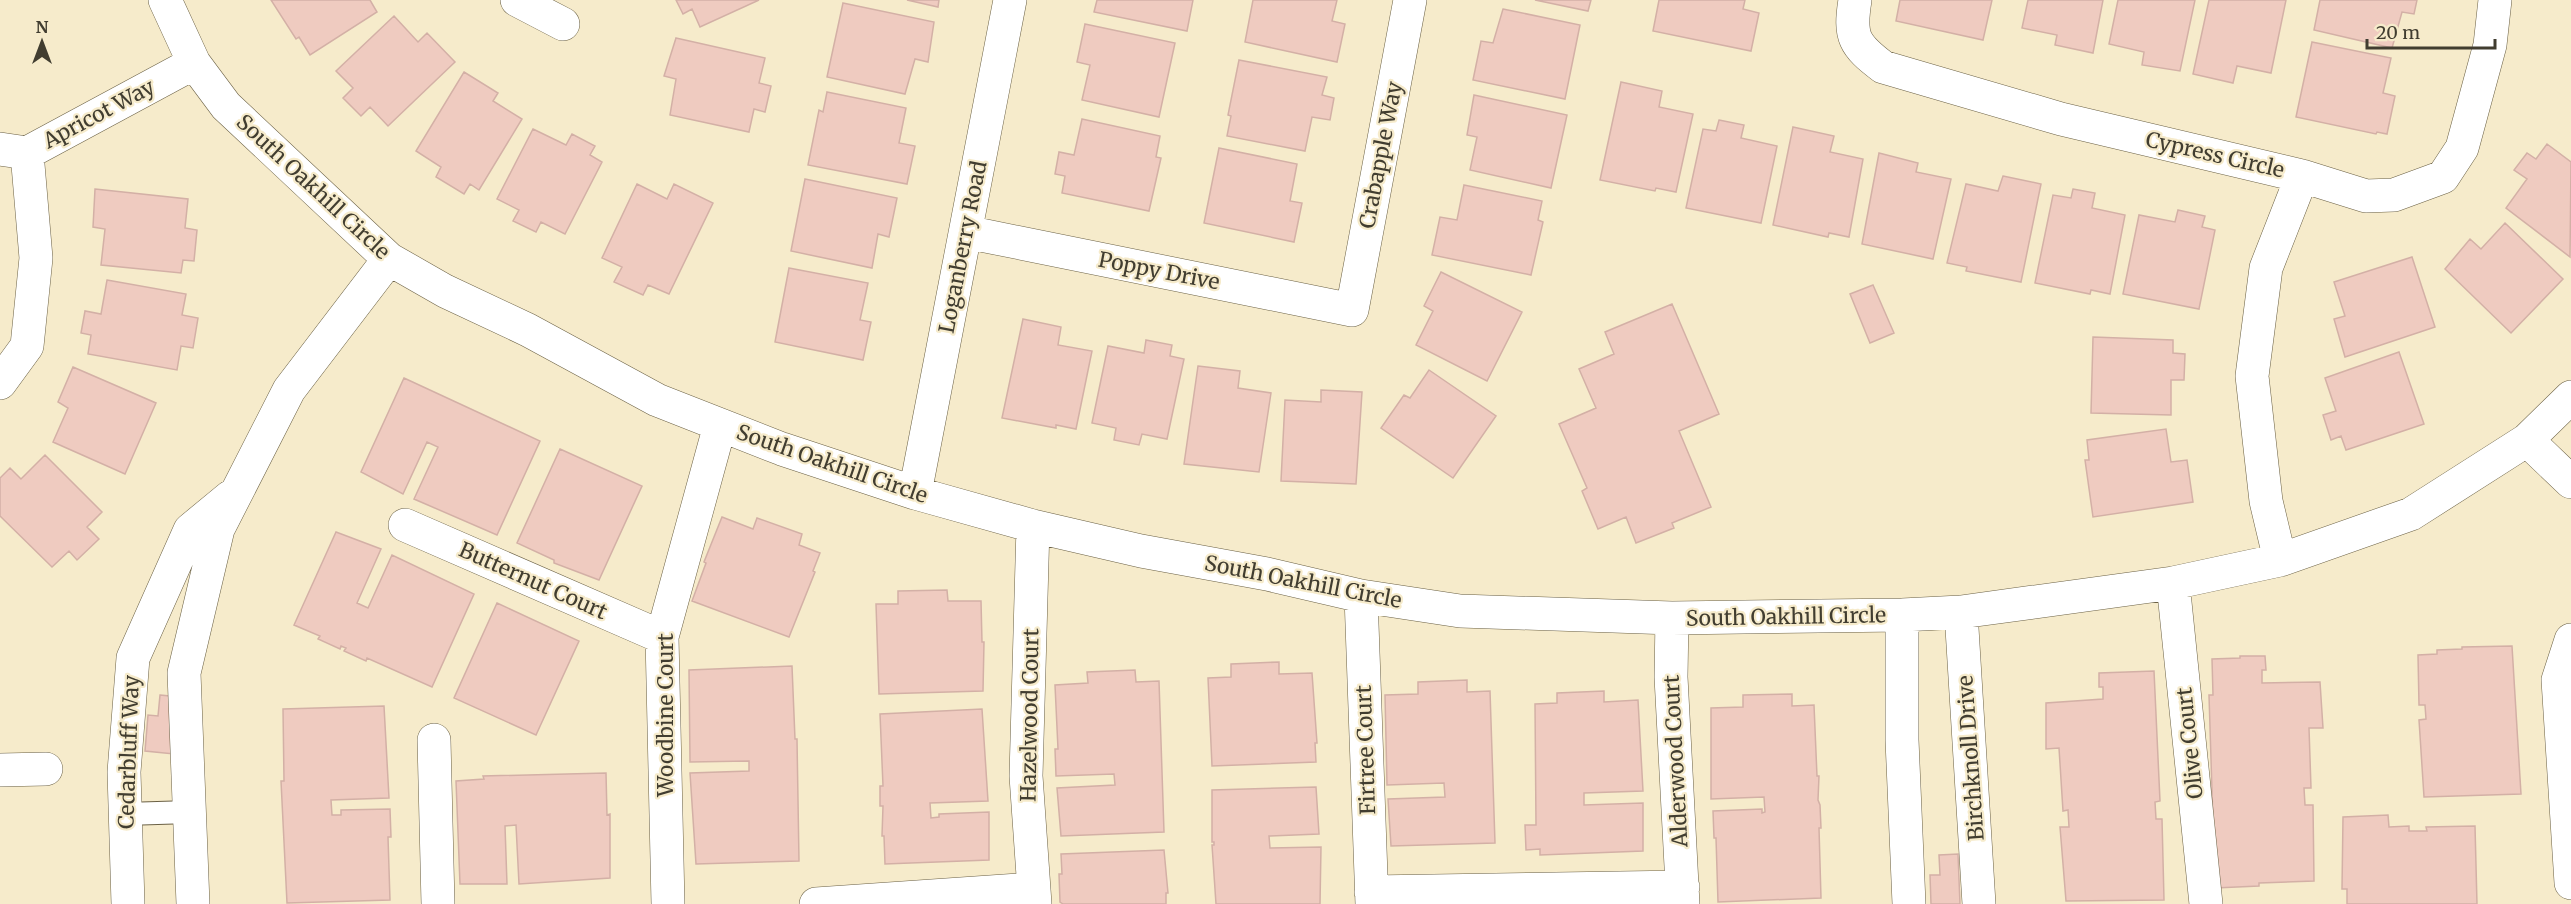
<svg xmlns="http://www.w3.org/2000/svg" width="2571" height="904" viewBox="0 0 2571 904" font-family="Merriweather,serif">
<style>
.building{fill:#efcbc0;stroke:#d3b0a6;stroke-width:1.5}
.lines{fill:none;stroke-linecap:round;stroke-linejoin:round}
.lane-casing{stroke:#6b6145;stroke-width:24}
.street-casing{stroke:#6b6145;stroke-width:34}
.lane{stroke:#fff;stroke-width:22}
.street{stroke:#fff;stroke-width:33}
.labels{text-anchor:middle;stroke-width:4.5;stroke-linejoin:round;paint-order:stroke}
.street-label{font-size:21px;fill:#413d30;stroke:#f6ebcb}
</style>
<rect width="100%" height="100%" fill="#f6ebcb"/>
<path class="building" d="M271 0H370L377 12 310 55 299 37 296 39Z
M676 0H759L700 27 692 9 683 14Z
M907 0H939L938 7Z
M1097 0H1193L1187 31 1094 12Z
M1253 0H1337L1332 21 1345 24 1337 62 1245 42Z
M1535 0H1591L1588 11Z
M1659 0H1745L1743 9 1759 13 1751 51 1653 31Z
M1900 0H1992L1983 40 1896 21Z
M2028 0H2103L2093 53 2055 45 2057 35 2022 28Z
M2118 0H2195L2180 71 2142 65 2144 52 2109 44Z
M2209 0H2286L2271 73 2237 66 2233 83 2193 74Z
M2320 0H2417L2414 14 2402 12 2392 48 2314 30Z
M843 3 934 22 928 62 915 59 905 94 827 77Z
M1503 9 1580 25 1565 99 1473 80 1481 41 1493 43Z
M394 16 418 42 427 33 455 62 388 126 370 107 361 116 343 98 353 88 336 71Z
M1085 24 1175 43 1159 117 1082 100 1090 65 1077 62Z
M676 38 765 58 759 83 771 86 765 112 754 109 749 132 670 115 676 79 664 76Z
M2312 42 2391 58 2383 93 2395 96 2387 134 2377 132 2376 134 2296 117Z
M1239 60 1327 77 1322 95 1334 98 1330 120 1312 117 1305 151 1227 136 1231 116 1228 115Z
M464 72 498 93 493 101 522 119 479 190 470 184 464 194 436 177 441 167 416 151Z
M1621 82 1662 91 1659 107 1693 114 1676 192 1656 188 1655 191 1600 180Z
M827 92 906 108 899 143 915 146 907 184 808 165 819 110 823 112Z
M1474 95 1567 115 1551 188 1470 170 1477 137 1467 135Z
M1082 119 1160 136 1156 157 1161 158 1149 211 1062 193 1065 176 1055 174 1059 152 1074 155Z
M1719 120 1744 125 1741 138 1777 146 1761 223 1686 208 1703 129 1716 131Z
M1793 127 1834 136 1830 152 1863 159 1849 237 1829 233 1828 237 1773 225Z
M533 129 566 145 572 134 595 146 590 155 602 162 565 234 541 222 536 232 513 221 519 210 497 199Z
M2547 144 2571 162 2570 257 2506 208 2527 179 2514 170 2527 153 2536 159Z
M1219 148 1297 164 1290 201 1302 203 1294 242 1204 223Z
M1879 153 1918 163 1916 172 1951 179 1933 259 1862 244Z
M2003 176 2041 184 2021 282 1966 271 1967 267 1947 263 1966 184 1998 191Z
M805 179 897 198 889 237 878 234 872 268 791 251Z
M637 184 667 199 674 184 713 203 669 294 648 285 643 295 614 282 622 267 602 258Z
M1464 185 1542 201 1538 220 1543 222 1531 275 1432 255 1440 217 1457 220Z
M95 189 188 199 185 228 197 230 194 261 183 260 181 273 101 265 105 229 93 227Z
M2073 189 2095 193 2092 208 2125 215 2110 294 2091 290 2090 294 2035 283 2053 195 2071 198Z
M2178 210 2205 216 2202 227 2215 230 2199 309 2123 294 2139 215 2175 222Z
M2505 223 2563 279 2511 333 2445 269 2470 239 2481 249Z
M2412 257 2435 327 2345 357 2334 319 2345 316 2334 282Z
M789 268 868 283 860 320 871 322 863 360 775 342Z
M1441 272 1522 312 1487 381 1416 345 1433 311 1424 306Z
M107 280 186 294 182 315 198 318 193 348 181 346 177 370 88 354 91 335 81 333 85 311 101 314Z
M1873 285 1894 333 1870 343 1850 294Z
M1672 304 1719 414 1679 431 1711 507 1672 523 1674 528 1636 543 1626 517 1598 529 1582 491 1587 488 1559 424 1596 408 1579 369 1614 354 1605 332Z
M1023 319 1061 327 1058 345 1092 351 1076 429 1056 425V428L1002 418Z
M2093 337 2173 340V353L2185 354 2184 380H2171V415L2091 413Z
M1146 340 1172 345 1170 356 1184 359 1167 439 1142 434 1139 445 1114 440 1116 428 1092 423 1108 346 1144 353Z
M2399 352 2424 424 2346 450 2341 436 2331 440 2323 415 2336 411 2325 378Z
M1198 366 1240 371 1238 388 1271 393 1259 472 1184 464Z
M73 367 156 403 125 474 53 442 68 408 58 402Z
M1429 370 1496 416 1453 478 1381 428 1404 395 1410 398Z
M404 378 540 441 497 535 414 499 438 447 427 442 403 494 361 472Z
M1321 390 1362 392 1356 484 1281 481 1285 400 1321 402Z
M2166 429 2171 462 2187 460 2193 502 2093 517 2085 460H2089L2087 440Z
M560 449 642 486 599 580 554 563V560L517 543Z
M45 455 102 512 87 527 99 539 77 560 69 551 52 567 0 516V478L10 468 21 479Z
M722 517 753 529 757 518 802 534 799 545 820 553 813 571 815 572 789 637 692 601 706 563 704 562Z
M336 532 381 549 357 603 368 608 392 555 474 594 432 687 367 658 366 661 344 651 346 648 341 646 340 649 318 639 320 636 294 625Z
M947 590 948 601H981L982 642H984L983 691 879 694 876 604H898V591Z
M497 603 579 641 536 735 454 698Z
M2512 646 2521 794 2424 797 2419 720 2426 719 2425 705H2419L2418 655 2437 654V650L2462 649V647Z
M2240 656H2265L2266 670H2262V683L2320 682 2323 728H2309L2311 788H2304L2305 805H2313L2314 881 2259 883V886L2215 888 2209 695H2213L2212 659 2240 658Z
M1279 662V674L1312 673 1317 743H1315L1316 762 1212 766 1208 678 1231 677V664Z
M792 666 795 739H797L799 861 696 864 690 773 749 771V761L690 762 689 670Z
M1135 670 1136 682 1159 681 1164 832 1061 836 1057 788 1115 785 1114 774 1056 776 1055 749H1058L1055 685 1088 683 1087 672Z
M2154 671 2160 801 2155 802 2156 819H2162L2164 900 2066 901 2060 827H2069L2068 810 2063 811 2059 748 2046 749V703L2103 699V687H2099V673Z
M1467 680V692L1490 691 1495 843 1391 846 1388 799 1445 797 1444 783 1387 785 1385 695 1418 694V682Z
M1604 691V702L1638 700 1643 791 1584 793V805L1643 803V851L1540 855V849L1526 850 1525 825H1536L1535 704 1557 703V693Z
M1792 694V706L1814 705 1817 776H1819L1818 800 1820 805 1821 828H1819L1821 898 1718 902 1716 838H1714L1713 811 1762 809V813L1765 812 1764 797 1711 799V708L1743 707V695Z
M160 695 180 697 174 754 145 751 148 715 158 716Z
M384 706 389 798 331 800 332 815H341V810L390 809 391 837H388L390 900 287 903 281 781H284L283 709Z
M982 709 988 801 930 803 931 818 939 817V814L989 812V860L885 864 884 836H882L883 806H880V786H883L880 714Z
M606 773 607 815 610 814V878L519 884 516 825 505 826 507 884H460L456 781 484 779 483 776Z
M1316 787 1319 834 1269 836 1270 848 1321 847 1320 904H1216L1212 845H1214V842H1212V790Z
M2388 815 2389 827 2409 826V831H2427L2426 827 2475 826 2477 904H2347V889H2342L2343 817Z
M1164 850 1168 893H1166V904H1063L1060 902 1059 874H1062L1061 854Z
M1958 854 1960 904H1931L1930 875H1940L1939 855Z"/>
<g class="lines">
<g class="lane-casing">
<path id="lane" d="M125 814 190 812"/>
</g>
<g class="street-casing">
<path id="street" d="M165 0 194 63 226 106 389 259 445 291 528 330 657 400 782 449 915 493 1033 526 1141 551 1267 574 1361 596 1460 611 1672 618 1902 615 1961 612 2173 583 2280 560 2411 514 2527 440 2571 397
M517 0 563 24
M1855 0C1849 37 1854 45 1883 67L2061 119 2302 176 2366 196 2394 195 2443 177 2462 148 2490 45 2495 0
M0 149 27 153 194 63
M966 232 1352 310 1410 0
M0 383 27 346 36 258 27 153
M2527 440 2571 482
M915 493 1010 0
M405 525 662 637
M1033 526 1026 776 1035 904
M2280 560 2266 501 2252 376 2266 268 2302 176
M2173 583 2206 904
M1361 596 1372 904
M1961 612 1979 904
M1902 615V740L1909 904
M1672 618 1671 677 1683 904
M2571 640 2558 680 2571 883
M434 740 438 904
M0 770 46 769
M1371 892 1683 887
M128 904 124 772 133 658 190 530 230 497
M193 904 184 673 218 529 289 390 389 259
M668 904 662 637 720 425
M816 904 1033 889"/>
</g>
<use href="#lane" class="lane"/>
<use href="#street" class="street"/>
</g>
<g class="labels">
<g class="street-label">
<text transform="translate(99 114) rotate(-28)" y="7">Apricot Way</text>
<text transform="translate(1381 155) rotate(-79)" y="7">Crabapple Way</text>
<text transform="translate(2215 155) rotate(13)" y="7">Cypress Circle</text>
<text transform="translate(313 187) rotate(43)" y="7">South Oakhill Circle</text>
<text transform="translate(963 247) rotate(-79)" y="7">Loganberry Road</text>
<text transform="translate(1159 271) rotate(11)" y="7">Poppy Drive</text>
<text transform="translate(832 464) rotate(19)" y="7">South Oakhill Circle</text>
<text transform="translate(533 581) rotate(24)" y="7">Butternut Court</text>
<text transform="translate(1303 582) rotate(11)" y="7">South Oakhill Circle</text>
<text transform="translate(1786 617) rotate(-1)" y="7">South Oakhill Circle</text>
<text transform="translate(666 715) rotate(-90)" y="7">Woodbine Court</text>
<text transform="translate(1030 715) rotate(-89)" y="7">Hazelwood Court</text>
<text transform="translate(2190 743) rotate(-96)" y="7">Olive Court</text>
<text transform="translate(1366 750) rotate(-92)" y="7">Firtree Court</text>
<text transform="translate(129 752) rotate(-88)" y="7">Cedarbluff Way</text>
<text transform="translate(1971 758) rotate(-94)" y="7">Birchknoll Drive</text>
<text transform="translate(1676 761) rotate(-93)" y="7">Alderwood Court</text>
</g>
</g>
<g transform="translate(42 42)" stroke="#f6ebcb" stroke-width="4.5" paint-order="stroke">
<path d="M0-4.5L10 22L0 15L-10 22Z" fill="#413d30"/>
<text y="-9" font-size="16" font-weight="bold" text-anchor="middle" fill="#413d30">N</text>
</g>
<path d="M2367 39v9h128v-9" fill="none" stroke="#413d30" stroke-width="3"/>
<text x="2376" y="39" font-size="18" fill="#413d30" stroke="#f6ebcb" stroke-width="4.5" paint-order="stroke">20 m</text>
</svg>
